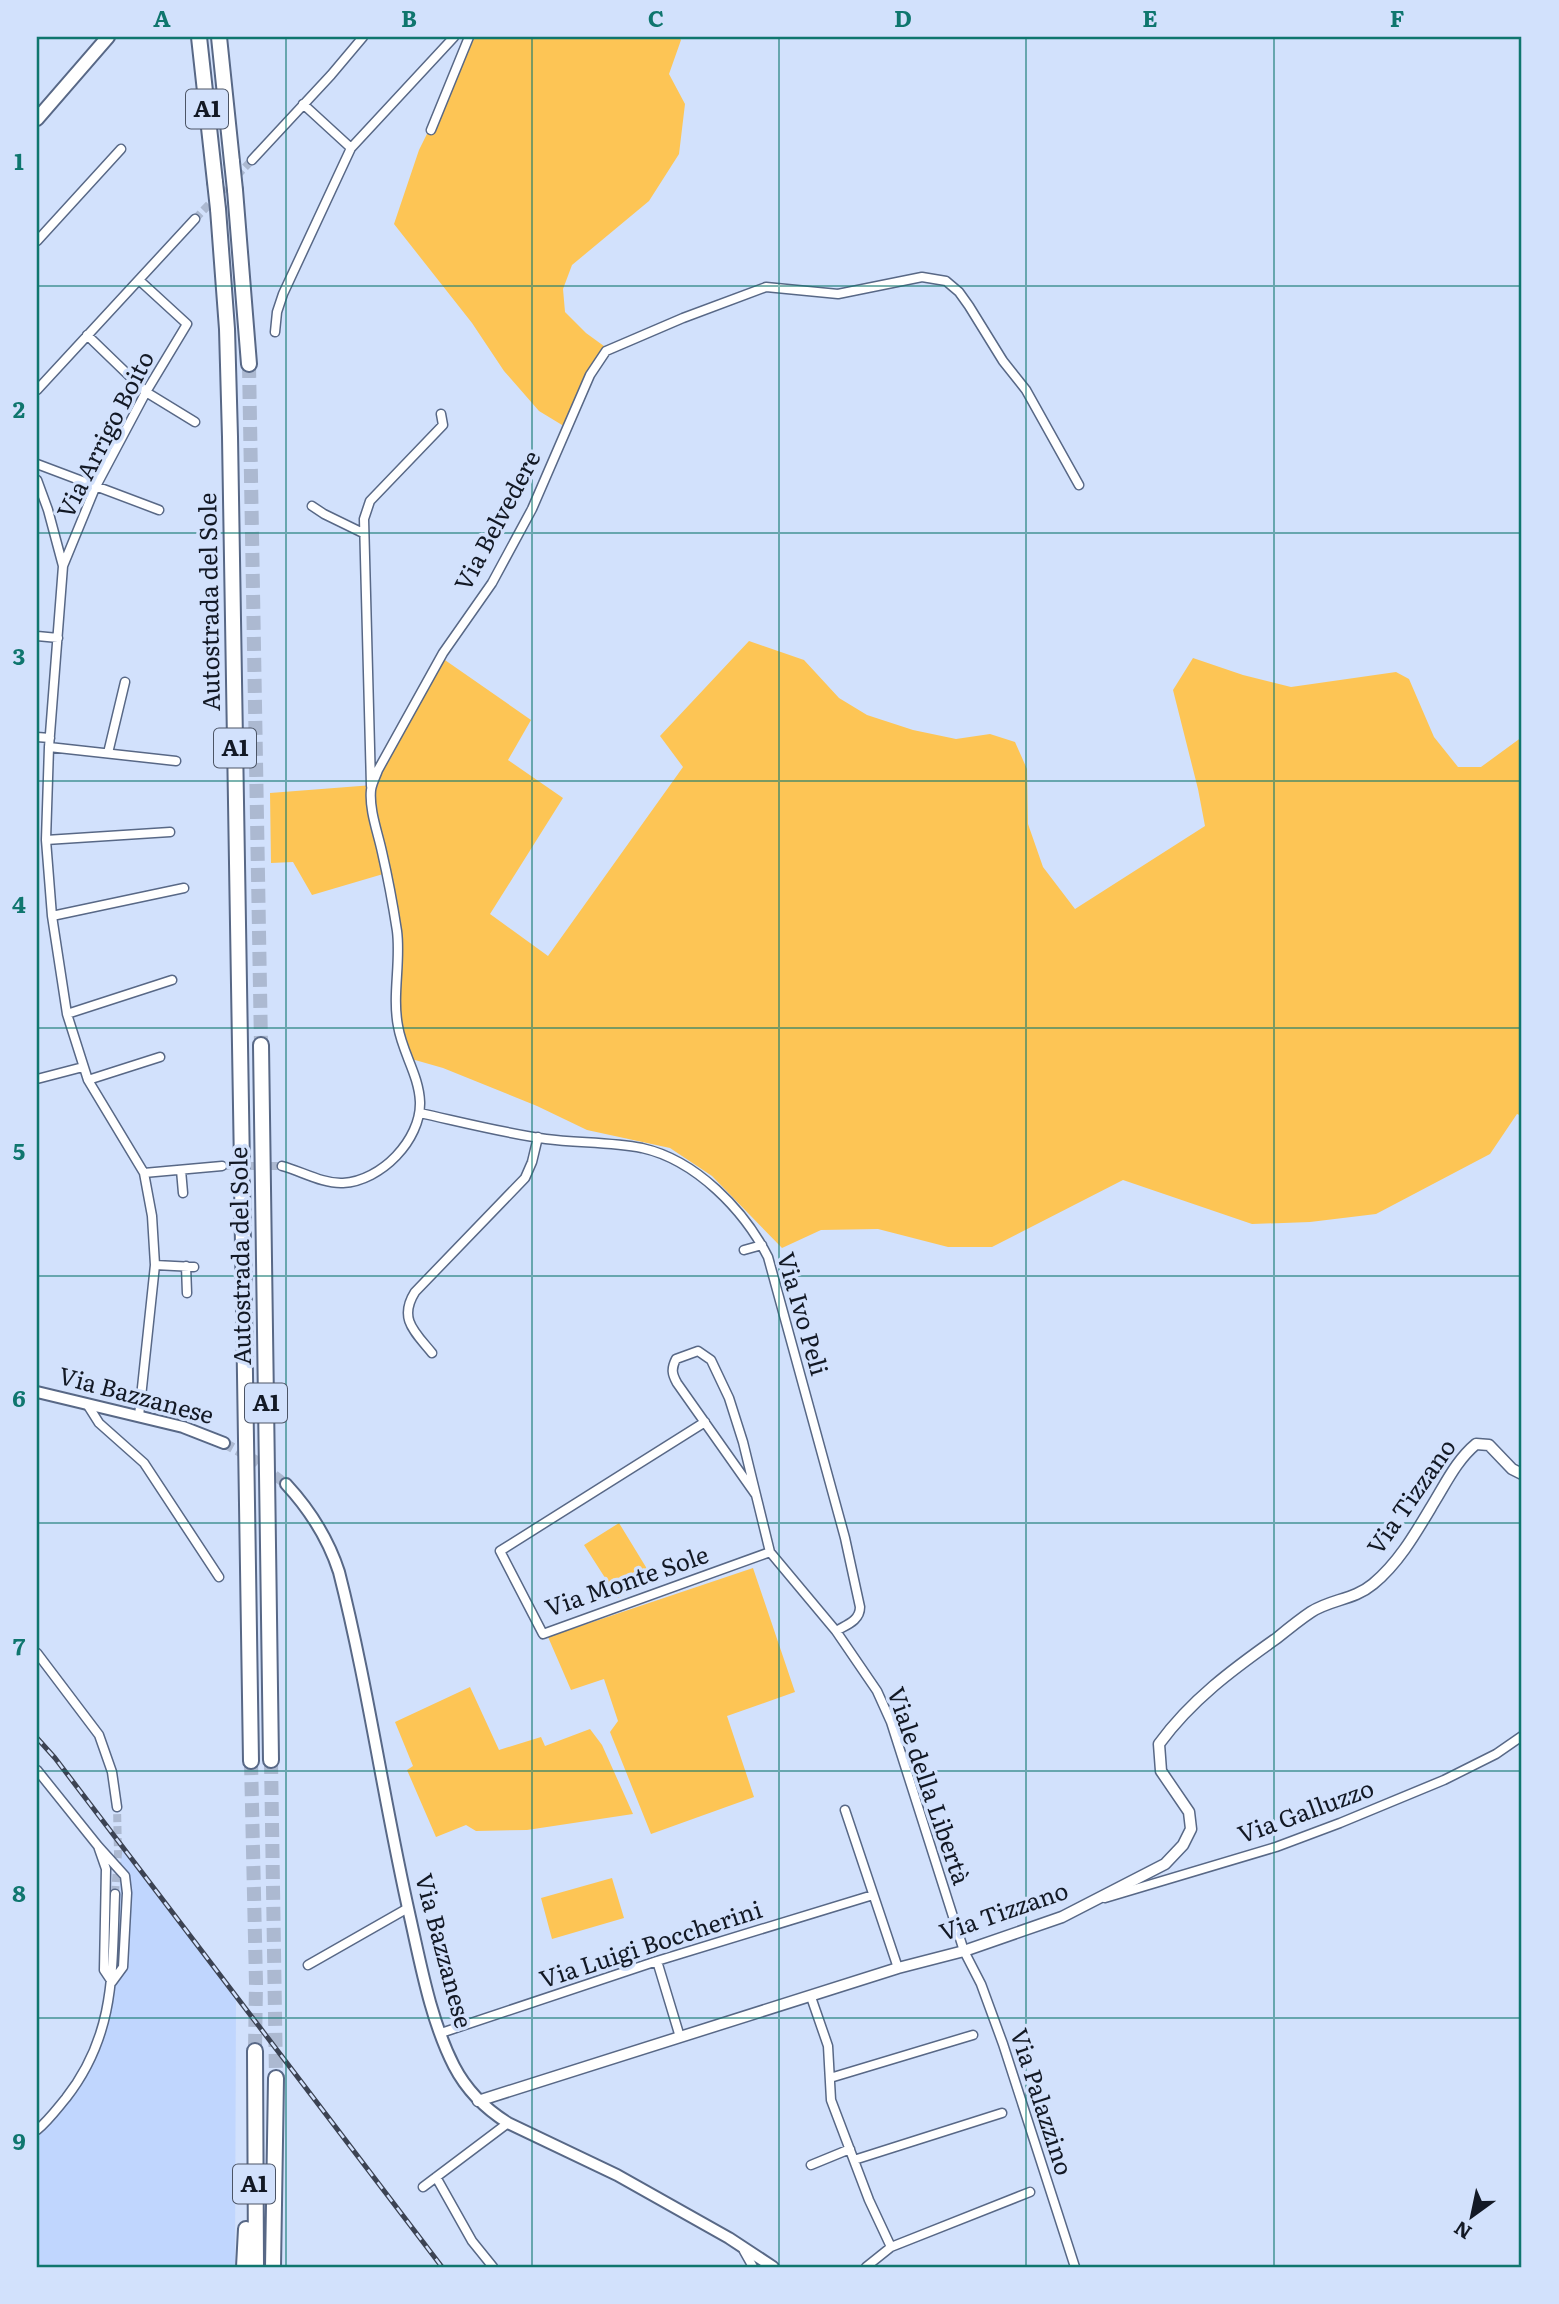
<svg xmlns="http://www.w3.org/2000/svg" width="1559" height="2304" viewBox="0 0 1559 2304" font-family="Literata,serif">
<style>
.built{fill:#c0d6fe}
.green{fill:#fdc555}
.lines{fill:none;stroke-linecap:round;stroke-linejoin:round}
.minor-tunnel{stroke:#acb9d1;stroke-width:8;stroke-dasharray:8 4;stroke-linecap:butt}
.secondary-tunnel{stroke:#acb9d1;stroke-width:10;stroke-dasharray:10 5;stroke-linecap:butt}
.motorway-tunnel{stroke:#acb9d1;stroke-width:14;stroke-dasharray:14 7;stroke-linecap:butt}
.minor-casing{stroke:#586886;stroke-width:11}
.tertiary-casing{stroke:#586886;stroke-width:13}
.secondary-casing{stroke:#586886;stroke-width:14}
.primary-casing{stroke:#586886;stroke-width:16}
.motorway-casing{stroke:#586886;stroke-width:18}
.minor{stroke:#fff;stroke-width:8}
.tertiary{stroke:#fff;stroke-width:10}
.secondary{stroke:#fff;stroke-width:10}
.primary{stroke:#fff;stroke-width:12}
.motorway{stroke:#fff;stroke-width:14}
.rail-casing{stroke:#3c4353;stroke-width:5}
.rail{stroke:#d2e1fc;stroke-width:2.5;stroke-dasharray:8;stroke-linecap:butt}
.motorway-bridge-casing{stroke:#586886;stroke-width:18;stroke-linecap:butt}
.motorway-bridge{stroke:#fff;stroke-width:14}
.grid{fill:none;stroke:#0f766e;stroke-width:2;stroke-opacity:0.55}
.labels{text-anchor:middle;stroke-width:7;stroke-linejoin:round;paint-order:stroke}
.shield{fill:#d2e1fc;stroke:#4c5566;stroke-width:2}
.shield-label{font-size:23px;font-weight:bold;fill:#131925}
.street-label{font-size:24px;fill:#131925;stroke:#d2e1fc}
.neatline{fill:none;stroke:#0f766e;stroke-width:2.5}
.grid-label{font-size:23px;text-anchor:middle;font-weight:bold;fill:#0f766e}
</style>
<rect width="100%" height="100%" fill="#d2e1fc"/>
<path class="built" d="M121 1841 236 1997 235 2267H37V2131L55 2117 87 2076 107 2015 118 1950Z"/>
<path class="green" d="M475 37H679L681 40 669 74 685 104 679 154 649 201 572 265 563 289 565 312 586 333 608 349 567 428 539 411 504 371 472 323 394 224 419 150Z
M749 641 804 660 839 698 867 715 913 730 956 739 990 734 1015 742 1027 769 1028 824 1043 867 1075 909 1205 826 1198 789 1173 690 1193 658 1243 675 1291 687 1396 672 1409 679 1434 737 1458 767H1481L1522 737V1116L1517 1114 1490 1154 1376 1214 1310 1222 1252 1224 1123 1180 992 1247H948L878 1229 821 1230 782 1248 712 1176 670 1148 587 1130 537 1106 443 1068 408 1058 397 1025 400 931 390 872 312 895 293 862 271 863 270 793 373 785 442 658 531 720 508 760 563 798 490 914 548 956 683 767 660 736Z
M619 1523 652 1577 618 1598 584 1545Z
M753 1568 795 1692 727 1716 754 1797 651 1834 610 1732 618 1721 604 1679 571 1690 548 1637Z
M470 1687 499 1750 541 1737 545 1746 590 1729 602 1745 633 1814 527 1830 476 1831 466 1825 436 1837 407 1770 413 1766 395 1722Z
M612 1878 624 1918 552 1939 541 1898Z"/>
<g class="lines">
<path class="minor-tunnel" d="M195 219 252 160
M222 1166H282
M115 1894 118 1853 117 1807"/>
<path class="secondary-tunnel" d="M224 1443 255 1460 286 1484"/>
<path class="motorway-tunnel" d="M249 364 261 1045
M271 1760 276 2078
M251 1761 256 1983 255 2051"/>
<g class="minor-casing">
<path id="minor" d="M303 104 351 148
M431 130 469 37
M252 160 331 75 363 37
M37 241 121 149
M275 332 277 312 283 294 351 148 454 37
M87 335 146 392 195 422
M37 390 195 219
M37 464 159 510
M37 480 48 510 63 566 49 747 46 840 52 916 67 1014 88 1080 144 1173 152 1216 155 1265 139 1416
M312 506 324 514 363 533
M63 566 95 488 146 392 187 324 139 280
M37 636 58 638
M37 737 50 738
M49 747 176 761
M108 753 125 682
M371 786 364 519 370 501 443 425 441 414
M46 840 170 832
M52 916 184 888
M67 1014 172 980
M37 1079 83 1067
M88 1080 160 1057
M420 1113C461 1122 504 1133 546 1139 577 1143 611 1142 642 1148 696 1160 744 1210 768 1257L845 1538 860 1607C860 1621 846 1625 836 1631
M282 1166C301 1171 323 1184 343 1183 381 1181 421 1140 420 1102 419 1075 402 1052 398 1026 392 995 401 962 397 931 393 905 388 878 382 852 378 833 369 810 371 790 372 783 376 776 378 770L443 653 492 583 532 509 590 375 606 351 683 318 766 287 838 294 922 277 946 281 959 292 969 306 1003 361 1026 390 1079 485
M181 1170 183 1193
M144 1173 222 1166
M744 1250 762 1245
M155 1265 194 1267
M186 1266 187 1293
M432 1353C415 1332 398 1319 415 1292L525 1178 532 1162 538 1137
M87 1404 99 1423 144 1463 219 1577
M705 1422 500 1551 543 1634 770 1552
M756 1495 677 1383C672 1374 671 1369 676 1359L698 1351 711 1360 729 1398 743 1442 770 1552 836 1631 877 1691 891 1722 964 1951 981 1984 1003 2044 1075 2267
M37 1653 99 1735 112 1772 117 1807
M37 1770 98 1846 125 1876 127 1893 123 1967 112 1982 104 1970 106 1869 98 1846
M845 1810 898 1968
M1105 1898 1276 1847 1340 1823 1444 1780 1496 1754 1522 1736
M657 1961 680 2037
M308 1965 408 1908
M811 1997 828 2046 831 2100 869 2200 891 2247
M441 2033 657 1961 873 1895
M830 2078 973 2035
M37 2130C48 2121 56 2110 66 2098 116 2034 112 1971 115 1894
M854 2160 1002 2113
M811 2165 850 2149
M436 2177 472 2241 493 2267
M423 2187 508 2123
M744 2251 753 2267
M866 2267 891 2247 1030 2192"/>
</g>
<g class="tertiary-casing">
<path id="tertiary" d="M478 2101 898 1968 964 1951 1062 1917 1165 1864 1183 1845 1191 1829 1189 1812 1161 1771 1159 1744C1191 1700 1233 1669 1277 1638 1288 1629 1299 1620 1311 1612 1331 1599 1354 1600 1373 1584 1400 1562 1418 1529 1436 1499 1448 1479 1458 1459 1476 1444L1489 1445 1512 1469 1522 1474"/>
</g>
<g class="secondary-casing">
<path id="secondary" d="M37 1392 183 1427 224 1443
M286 1484C310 1510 328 1538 339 1572 368 1686 384 1803 410 1917 421 1966 431 2021 454 2066 467 2091 484 2108 508 2123L617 2175 729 2238 773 2267"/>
</g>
<g class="primary-casing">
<path id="primary" d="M37 119 108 37"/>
</g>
<g class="motorway-casing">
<path id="motorway" d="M199 37 215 182
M219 37 232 162
M235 190 249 364
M218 209 227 329 230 437 242 1167
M261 1045 271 1760
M242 1182 251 1761
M255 2051 256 2267
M244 2267 246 2229
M273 2267 276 2078"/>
</g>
<use href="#minor" class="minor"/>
<use href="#tertiary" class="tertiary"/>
<use href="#secondary" class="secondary"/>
<use href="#primary" class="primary"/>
<use href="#motorway" class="motorway"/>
<g class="rail-casing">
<path id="rail" d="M37 1738 55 1758 442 2267"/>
</g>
<use href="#rail" class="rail"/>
<g class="motorway-bridge-casing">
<path id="motorway-bridge" d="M232 162 235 190
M215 182 218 209"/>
</g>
<use href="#motorway-bridge" class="motorway-bridge"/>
</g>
<path class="grid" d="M286 37V2267M532 37V2267M779 37V2267M1026 37V2267M1274 37V2267M37 286H1522M37 533H1522M37 781H1522M37 1028H1522M37 1276H1522M37 1523H1522M37 1771H1522M37 2018H1522"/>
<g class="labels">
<g class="shield">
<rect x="186" y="89.5" width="42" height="39" rx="5"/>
<rect x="214" y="728.5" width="42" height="39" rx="5"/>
<rect x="245" y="1383.5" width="42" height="39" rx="5"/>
<rect x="233" y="2164.5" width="42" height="39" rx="5"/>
</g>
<g class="shield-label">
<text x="207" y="117">A1</text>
<text x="235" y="756">A1</text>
<text x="266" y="1411">A1</text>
<text x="254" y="2192">A1</text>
</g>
<g class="street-label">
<text transform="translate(106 435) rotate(-63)" y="8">Via Arrigo Boito</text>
<text transform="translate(498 521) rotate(-62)" y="8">Via Belvedere</text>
<text transform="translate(210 602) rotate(-91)" y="8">Autostrada del Sole</text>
<text transform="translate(241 1256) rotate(-91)" y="8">Autostrada del Sole</text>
<text transform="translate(802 1314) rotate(74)" y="8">Via Ivo Peli</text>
<text transform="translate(136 1396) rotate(15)" y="8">Via Bazzanese</text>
<text transform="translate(1412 1497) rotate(-55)" y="8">Via Tizzano</text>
<text transform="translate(627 1582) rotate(-19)" y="8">Via Monte Sole</text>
<text transform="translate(928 1786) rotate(71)" y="8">Viale della Libertà</text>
<text transform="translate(1306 1812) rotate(-20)" y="8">Via Galluzzo</text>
<text transform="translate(1004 1912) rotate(-19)" y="8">Via Tizzano</text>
<text transform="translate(651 1945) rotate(-18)" y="8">Via Luigi Boccherini</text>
<text transform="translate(443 1951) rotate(75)" y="8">Via Bazzanese</text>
<text transform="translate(1041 2102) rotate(72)" y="8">Via Palazzino</text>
</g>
</g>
<rect width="1559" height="2304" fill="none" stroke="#d2e1fc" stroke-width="77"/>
<g transform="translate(1472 2216) rotate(213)" stroke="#d2e1fc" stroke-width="5" paint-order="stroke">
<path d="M0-5L12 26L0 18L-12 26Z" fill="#131925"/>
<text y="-10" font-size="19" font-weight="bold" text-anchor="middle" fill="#131925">N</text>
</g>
<rect x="38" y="38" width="1482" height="2228" class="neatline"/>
<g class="grid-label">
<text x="162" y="27">A</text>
<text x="409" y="27">B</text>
<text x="656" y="27">C</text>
<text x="903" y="27">D</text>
<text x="1150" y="27">E</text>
<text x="1397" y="27">F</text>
<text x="19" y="170">1</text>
<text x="19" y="418">2</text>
<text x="19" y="665">3</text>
<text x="19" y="913">4</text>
<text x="19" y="1160">5</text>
<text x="19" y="1407">6</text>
<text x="19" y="1655">7</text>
<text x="19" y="1902">8</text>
<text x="19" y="2150">9</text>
</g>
</svg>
